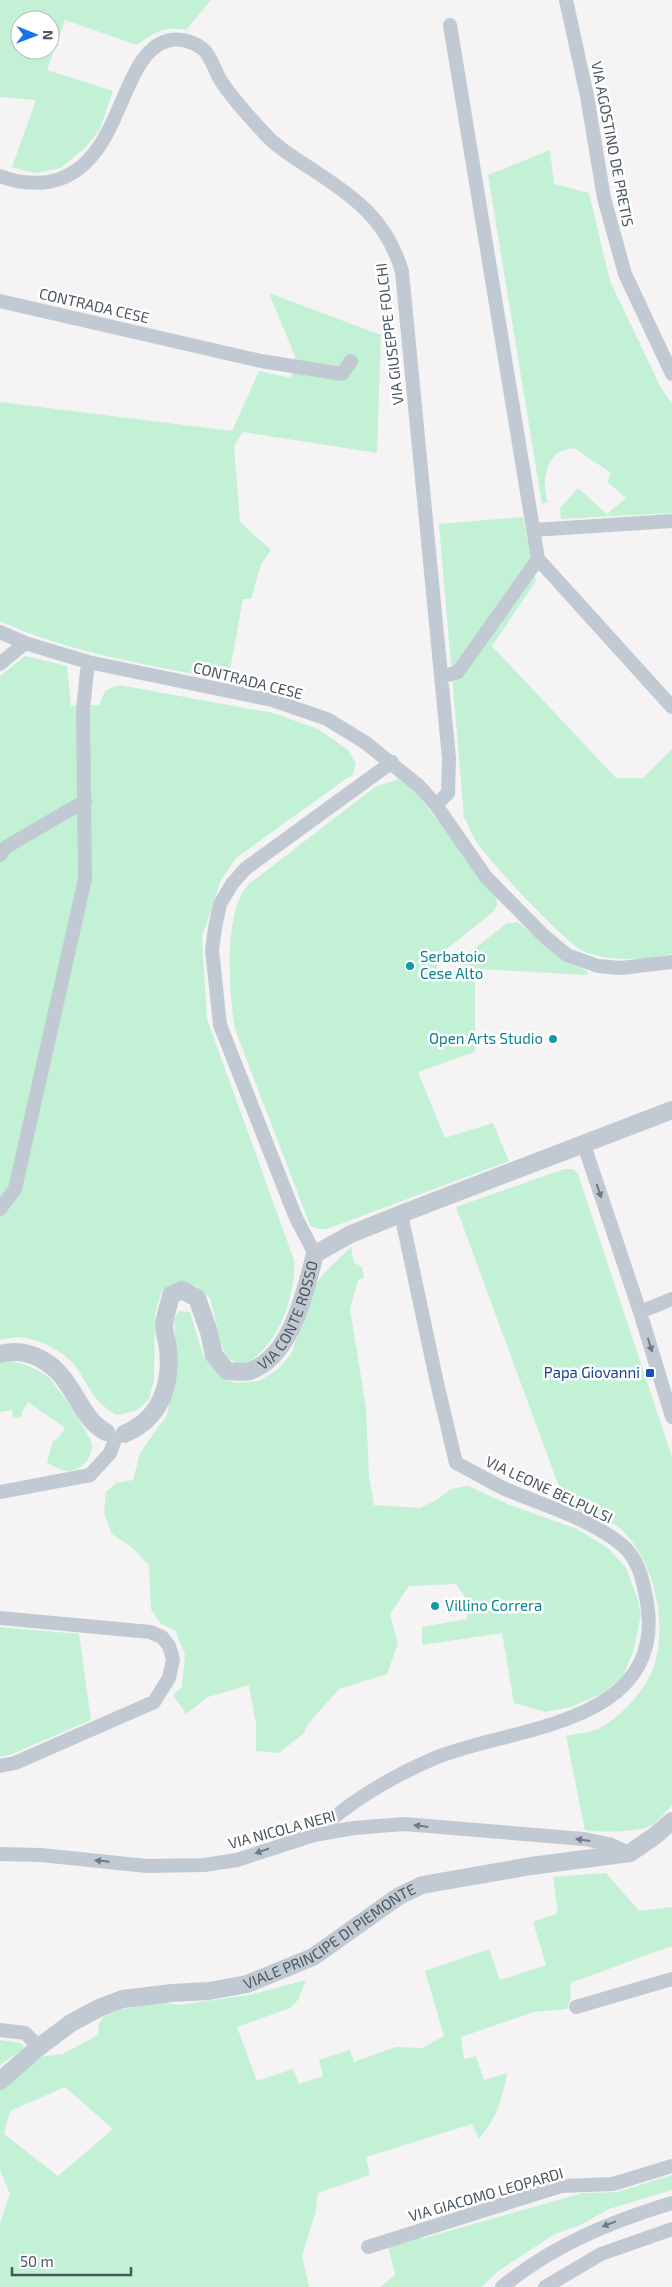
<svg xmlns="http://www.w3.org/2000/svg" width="672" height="2287" viewBox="0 0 672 2287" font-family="'Exo 2',sans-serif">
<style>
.green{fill:#c3f1d5;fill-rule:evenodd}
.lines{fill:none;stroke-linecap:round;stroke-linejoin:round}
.minor{stroke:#c1cad2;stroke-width:14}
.tertiary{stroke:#c1cad2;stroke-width:18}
.oneway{fill:#6e7983}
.culture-dot{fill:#0f9aa8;stroke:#fff;stroke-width:2}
.transit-dot{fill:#1a4fb4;stroke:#fff;stroke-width:2}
.labels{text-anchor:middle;stroke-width:5;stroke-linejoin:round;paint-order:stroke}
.street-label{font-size:15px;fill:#4a5661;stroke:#fff}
.culture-label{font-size:15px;fill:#0d838f;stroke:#fff;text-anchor:start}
.transit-label{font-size:15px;fill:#164399;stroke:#fff;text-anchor:end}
</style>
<rect width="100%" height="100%" fill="#f5f3f3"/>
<path class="green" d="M0 0H211L186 30C164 26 155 32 137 45L65 20 47 70 113 91 100 129 85 148 61 168 35 173 12 167 36 100 0 97ZM20 20H50V50H20Z
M550 150 554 184 589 193 610 281 661 388 672 404V513L561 519 560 508 578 488 607 514 626 498 607 482 611 473 574 448C570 449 563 450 559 452 544 462 542 488 548 502L542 504 488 175Z
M269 293 381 335 377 453 243 432 234 446 240 522 271 550 261 564 251 599H243L228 681C153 665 71 654 0 621V402L232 431 259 371 291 378 295 356Z
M523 517 536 581 492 646 616 778H643L672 749V954C643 960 614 962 585 952 567 945 491 863 478 844 472 836 469 826 464 817L439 524Z
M25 656 67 666 71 706 99 705 105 691 119 685 273 713 318 729 348 750 356 764 353 774 236 858 221 880 202 937 207 1019 294 1260C296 1293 281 1338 253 1359 249 1362 243 1363 238 1364L227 1357 222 1346 210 1298 196 1286 177 1282 162 1290 155 1313 154 1379 149 1399 138 1410 117 1415C95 1403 91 1390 78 1370 66 1352 40 1339 19 1337 13 1337 6 1339 0 1340V676Z
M399 779 413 789 496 894 497 905 494 911 437 957V972C451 973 467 974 465 956L507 923 518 922 559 956 587 971 588 975 475 969V1052L418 1072 445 1138 493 1123 509 1161 327 1229H317L310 1225 235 1029C229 993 223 916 247 886 251 881 258 878 262 874L375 787Z
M564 1169H573L578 1174 672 1457V1805C666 1812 659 1820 652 1825 641 1832 598 1833 585 1830L566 1736C577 1733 591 1733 600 1728 618 1718 635 1701 646 1683 672 1640 658 1566 623 1531 606 1515 583 1516 565 1503L456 1207Z
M351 1247 354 1262 362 1267 364 1278 358 1280 350 1309 366 1408 369 1476 374 1505 420 1508 438 1499 451 1489 468 1486 510 1505 577 1529 608 1548 626 1568 637 1597 641 1615 633 1652 623 1676 602 1694 570 1707 545 1712 514 1703 502 1633 422 1645V1627L467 1619 466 1599 456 1584 409 1586 390 1614 398 1644 387 1674 339 1689 308 1724 304 1733 279 1753 256 1751V1724L249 1685 208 1697 186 1714 173 1695 182 1687 185 1655 175 1630 161 1624 151 1609 149 1565 130 1546 112 1534 104 1513 106 1492 116 1483 133 1480 140 1453 167 1415 176 1360 174 1319 179 1311 190 1312 203 1355 221 1378 236 1383 259 1381 277 1370 291 1354 314 1287 325 1272Z
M12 1361C26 1365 39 1369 50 1379 57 1386 91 1436 92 1444 93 1458 82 1470 69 1471 62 1471 53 1466 47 1463L53 1440 56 1441 65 1428 28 1402 22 1412V1417L13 1418 12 1410 0 1412V1363Z
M0 1627 79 1634 91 1720 12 1754 0 1757Z
M606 1873 639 1911 672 1907V1946L570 1983 571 1997 567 2009 534 2012 461 2037 464 2059 476 2056 484 2080 507 2073C503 2098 496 2119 479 2139L472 2124 366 2157 370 2175 318 2193 315 2214 302 2256 309 2287H0V2223L10 2194 0 2170V2088L31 2063 44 2056 63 2054 98 2035 99 2024 103 2017 123 2009 161 2002 179 2005 249 1995 306 1980 298 2000 290 2008 237 2027 257 2081 293 2069 299 2084 323 2076 319 2060 350 2050 354 2062 396 2047 422 2048 444 2036 425 1971 489 1949 500 1980 546 1965 533 1922 558 1913 553 1877ZM65 2087 113 2129 58 2176 4 2134 10 2111Z
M0 2040 21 2043 25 2048 0 2065Z
M672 2175V2190L609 2209 580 2225 555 2234 498 2271 482 2287H380L395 2275 388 2246 414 2237 424 2238 583 2193 617 2192Z"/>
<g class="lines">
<path class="minor" d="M566 0 587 96 604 198 625 274 672 374
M450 25 538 559 672 707
M0 176C16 183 31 184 48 182 123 170 118 54 167 41 179 37 196 42 205 51 213 60 216 75 223 84 236 103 252 120 267 136 279 149 295 158 310 168 354 197 387 219 402 272L449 758 448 793 436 805
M0 301 261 361 342 374 351 361
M533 530 672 521
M0 632 25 643 88 662 272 700 327 719 366 743 419 786 436 805 486 877 544 936 567 955 598 966 621 968 672 962
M0 664 25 643
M441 677 458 672 538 559
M0 855 6 847 85 801
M584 1145 640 1312 672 1417
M0 1209 15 1189 85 879 83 709 88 662
M315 1254 296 1218 220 1025 212 950 215 928 220 904 232 884 245 869 392 762
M640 1312 672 1299
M0 1492 90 1475 110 1453 114 1442
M0 1618 150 1632 162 1637 169 1646 173 1659 169 1678 154 1702 15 1763 0 1766
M314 1835C348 1802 391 1777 435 1758 513 1726 667 1726 647 1602 643 1581 639 1559 622 1545 590 1518 541 1505 503 1488 487 1480 472 1471 456 1463L437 1383 401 1214
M0 1854 41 1855 147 1866 204 1865 237 1860 314 1835 354 1828 404 1824 584 1839 609 1844 629 1853
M576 2007 672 1979
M0 2030 25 2033 39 2047
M368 2247 561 2186 613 2184 672 2166
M502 2287C553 2245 610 2222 672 2203
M545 2287 601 2254 672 2229"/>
<g class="tertiary">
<path d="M0 1354C14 1350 28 1352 41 1359 75 1377 78 1418 106 1432"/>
<path id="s1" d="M124 1434C160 1419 172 1386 168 1348 167 1341 164 1333 164 1325 165 1315 169 1305 171 1295L182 1290 197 1298 209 1332 214 1355 227 1371C234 1371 243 1373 250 1371 292 1356 305 1292 315 1254L351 1234 401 1214 672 1110"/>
<path id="s2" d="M0 2081 39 2047 71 2023 99 2008 123 1999 172 1993 209 1991 247 1984 313 1957 399 1896 422 1885 531 1866 630 1853 656 1835 672 1821"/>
</g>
</g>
<defs><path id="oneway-solid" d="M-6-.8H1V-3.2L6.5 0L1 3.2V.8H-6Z" transform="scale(1.25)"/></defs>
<g class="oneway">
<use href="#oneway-solid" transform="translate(599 1191) rotate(71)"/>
<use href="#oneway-solid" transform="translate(650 1345) rotate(73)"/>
<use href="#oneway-solid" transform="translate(421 1826) rotate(-173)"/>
<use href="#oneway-solid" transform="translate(583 1840) rotate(-172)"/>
<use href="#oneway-solid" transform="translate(262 1851) rotate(161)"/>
<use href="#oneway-solid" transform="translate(102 1861) rotate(-174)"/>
<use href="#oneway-solid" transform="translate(609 2224) rotate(159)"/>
</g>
<g class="culture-dot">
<circle cx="410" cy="966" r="5"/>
<circle cx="553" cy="1039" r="5"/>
<circle cx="435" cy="1606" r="5"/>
</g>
<rect class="transit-dot" x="645" y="1368" width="10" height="10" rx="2.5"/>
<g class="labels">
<g class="street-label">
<text transform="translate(612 144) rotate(79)" y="5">VIA AGOSTINO DE PRETIS</text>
<text transform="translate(94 306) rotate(13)" y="5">CONTRADA CESE</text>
<text transform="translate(390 334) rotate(-97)" y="5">VIA GIUSEPPE FOLCHI</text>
<text transform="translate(248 681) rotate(14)" y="5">CONTRADA CESE</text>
<text dy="5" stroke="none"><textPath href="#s1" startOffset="362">VIA CONTE ROSSO</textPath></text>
<text transform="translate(549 1490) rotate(25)" y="5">VIA LEONE BELPULSI</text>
<text transform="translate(282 1830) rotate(-15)" y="5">VIA NICOLA NERI</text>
<text dy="5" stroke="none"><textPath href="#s2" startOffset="370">VIALE PRINCIPE DI PIEMONTE</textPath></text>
<text transform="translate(486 2195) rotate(-16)" y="5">VIA GIACOMO LEOPARDI</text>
</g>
<g class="culture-label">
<text x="420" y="962">Serbatoio<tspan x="420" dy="17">Cese Alto</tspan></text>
<text x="543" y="1044" text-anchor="end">Open Arts Studio</text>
<text x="445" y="1611">Villino Correra</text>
</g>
<g class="transit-label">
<text x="640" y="1378">Papa Giovanni</text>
</g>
</g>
<g transform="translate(35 35) rotate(91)"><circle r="24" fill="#ffffff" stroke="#b7bbc0"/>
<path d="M0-4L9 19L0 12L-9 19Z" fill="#1a73e8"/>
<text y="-8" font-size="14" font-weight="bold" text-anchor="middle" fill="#4a5661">N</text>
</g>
<path d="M12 2267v8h119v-8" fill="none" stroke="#4a5661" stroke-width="2.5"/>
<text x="20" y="2267" font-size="15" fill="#4a5661" stroke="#ffffff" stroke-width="4" paint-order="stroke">50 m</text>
</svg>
